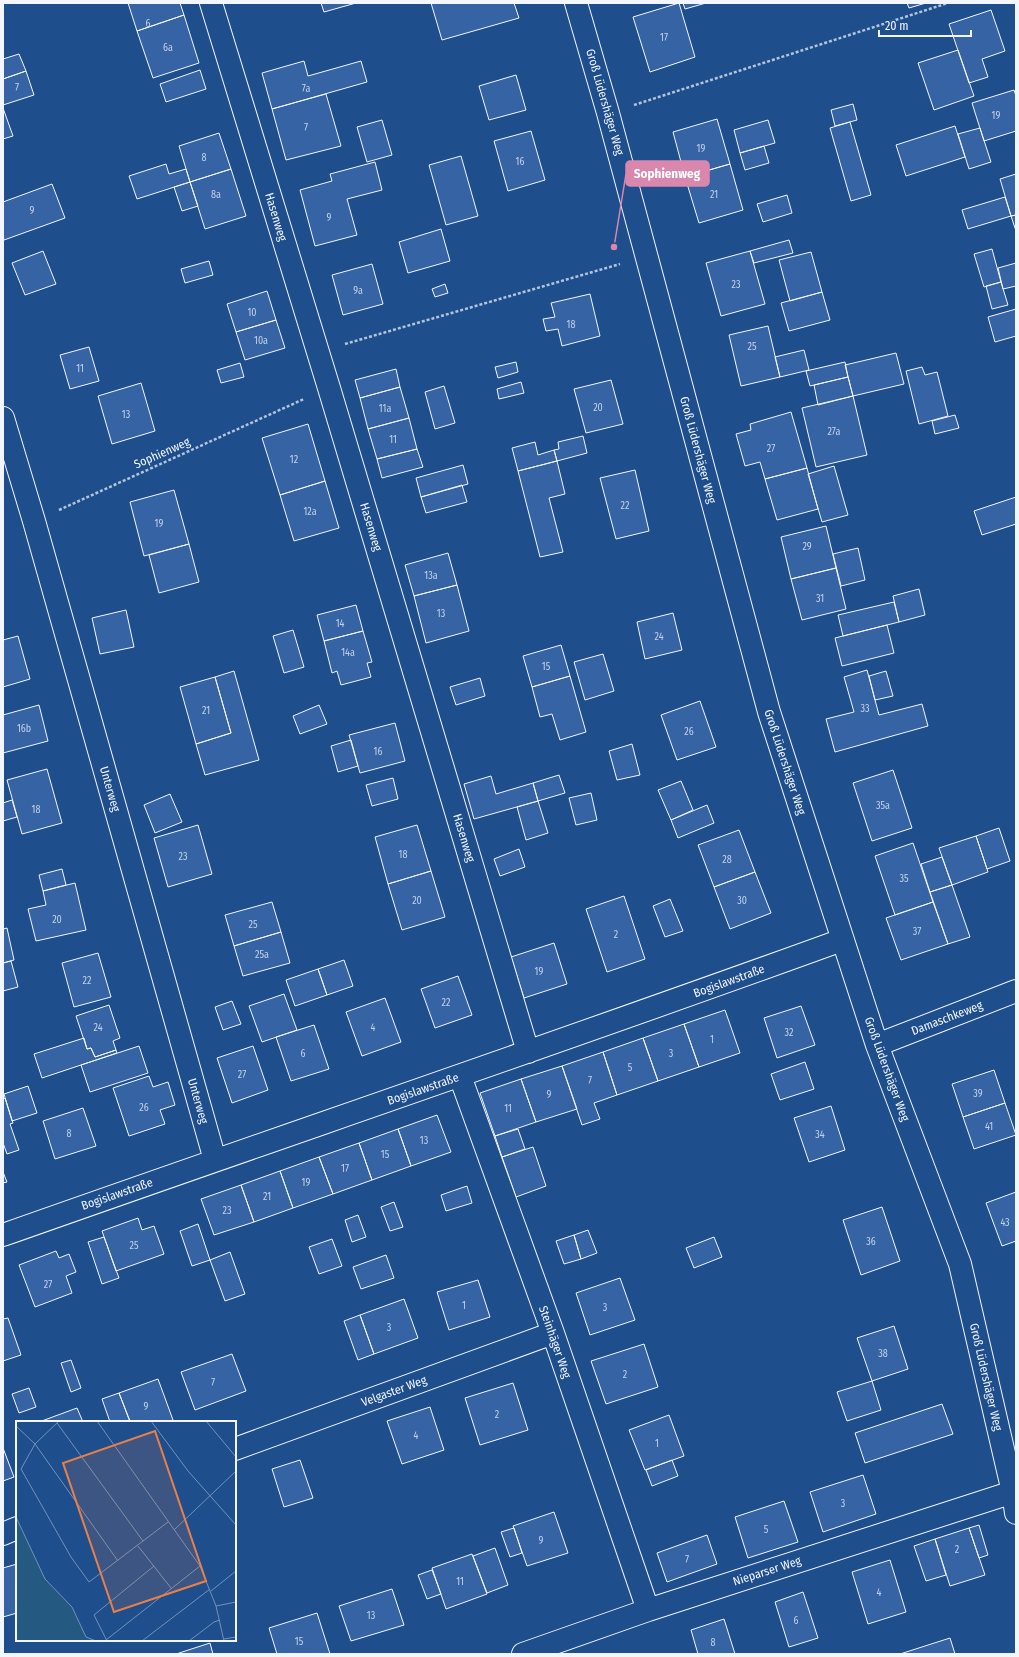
<svg xmlns="http://www.w3.org/2000/svg" width="1019" height="1657" viewBox="0 0 1019 1657" font-family="'Fira Sans Condensed',sans-serif">
<style>
.building{fill:#3563a3;stroke:#f2f6ff}
.lines{fill:none;stroke-linecap:round;stroke-linejoin:round}
.minor-casing{stroke:#f2f6ff;stroke-width:24}
.path{stroke:#b3c4dc;stroke-width:2.5;stroke-dasharray:3 2;stroke-linecap:butt}
.minor{stroke:#1f4e8c;stroke-width:22}
.labels{text-anchor:middle;stroke-width:3;stroke-linejoin:round;paint-order:stroke}
.number-label{font-size:10px;fill:#c3d1e8}
.street-label{font-size:12px;fill:#f2f6ff;stroke:#1f4e8c}
.inset-road{fill:none;stroke:#7391ba;stroke-width:1}
.view{fill:#ea8049;fill-opacity:0.15;stroke:#ea8049;stroke-width:2}
.inset-edge{fill:none;stroke:#f2f6ff;stroke-width:2}
.leader{fill:none;stroke:#da87ad;stroke-width:1.5}
.callout-dot{fill:#da87ad;stroke:#1f4e8c;stroke-width:1.5}
.callout{fill:#da87ad;stroke:#da87ad;stroke-width:1.5}
.callout-label{font-size:13px;text-anchor:middle;font-weight:bold;fill:#fff}
</style>
<rect width="100%" height="100%" fill="#1f4e8c"/>
<path class="building" d="M128 3H180L184 15 137 31Z
M321 3H356L324 12Z
M431 3H514L519 18 442 40Z
M679 3 695 57 650 72 633 17Z
M683 3H706L685 9Z
M907 3H926L909 8Z
M991 10 1005 51 982 59 988 77 969 83 949 24Z
M184 15 199 63 153 78 137 31Z
M958 50 974 96 934 110 918 63Z
M19 54 26 71 3 79V59Z
M304 61 308 76 361 61 367 82 272 109 262 73Z
M200 70 206 89 166 102 160 84Z
M26 71 34 95 3 105V79Z
M516 75 526 110 489 120 479 86Z
M1014 90 1016 96V131L984 141 972 103Z
M326 94 341 146 286 160 272 109Z
M853 104 857 120 835 126 831 110Z
M3 108 13 136 3 139Z
M717 119 730 164 685 177 673 132Z
M382 120 392 155 367 162 357 127Z
M768 120 775 143 740 153 734 130Z
M850 122 871 195 851 201 830 128Z
M955 126 965 157 906 176 896 145Z
M980 128 991 162 969 169 958 134Z
M531 131 545 180 508 191 494 141Z
M219 133 231 169 190 182 179 146Z
M764 146 769 163 745 170 740 153Z
M461 156 478 216 446 225 429 165Z
M375 162 382 190 347 199 357 235 315 246 300 190 332 181 330 174Z
M166 164 169 174 186 169 190 182 137 199 129 176Z
M730 164 743 210 699 223 685 177Z
M231 169 246 216 205 229 190 182Z
M1016 174V215L1011 216 1000 179Z
M190 182 198 206 182 211 174 187Z
M52 184 65 218 4 240 3 236V202Z
M787 195 792 213 763 222 757 204Z
M1005 197 1011 216 968 229 962 210Z
M1016 215V231L1011 216Z
M441 229 450 261 408 273 399 242Z
M789 240 793 253 754 263 750 251Z
M992 249 1001 282 984 287 974 254Z
M43 251 56 284 25 295 12 263Z
M750 251 765 304 721 316 706 263Z
M811 252 822 292 790 301 779 260Z
M209 261 213 275 185 283 181 269Z
M1016 263V286L1003 289 998 268Z
M372 264 383 304 343 315 332 275Z
M1001 282 1008 305 992 309 986 286Z
M445 284 448 293 435 297 432 289Z
M267 291 276 320 236 332 227 304Z
M822 292 830 320 789 331 781 303Z
M590 294 600 336 562 346 558 329 546 331 543 319 555 317 551 303Z
M1016 309V336L995 342 988 317Z
M276 320 285 348 245 360 236 332Z
M768 326 780 377 741 386 729 335Z
M89 347 99 381 70 389 60 355Z
M804 350 809 370 780 377 775 357Z
M896 353 904 384 853 396 845 365Z
M516 362 518 372 498 378 495 367Z
M845 362 848 377 810 386 806 371Z
M240 363 244 377 221 383 217 370Z
M922 367 925 375 937 372 948 416 919 424 906 371Z
M396 369 400 387 360 398 355 380Z
M848 377 853 396 818 405 814 385Z
M611 380 623 424 586 433 574 389Z
M521 382 524 393 499 399 497 389Z
M141 383 155 431 112 444 98 396Z
M444 386 455 423 435 429 425 392Z
M400 387 409 418 368 429 360 398Z
M853 396 867 455 816 467 802 408Z
M791 412 807 468 765 479 760 462 745 466 736 434 751 430 750 424Z
M955 415 959 428 935 434 932 421Z
M409 418 417 449 377 459 368 429Z
M308 424 325 481 280 495 262 438Z
M583 436 587 453 557 461 554 450 559 449 558 442Z
M535 442 538 455 554 450 557 461 518 471 512 448Z
M417 449 423 467 382 478 377 459Z
M557 461 565 494 549 498 563 552 540 557 518 471Z
M463 465 468 484 421 497 416 478Z
M834 466 848 515 822 522 808 474Z
M807 468 818 509 777 520 765 479Z
M635 470 649 531 616 539 600 478Z
M325 481 339 528 294 541 280 495Z
M462 485 467 502 426 513 421 497Z
M174 490 189 544 144 556 130 502Z
M1016 497V524L982 535 974 511Z
M826 526 836 568 791 579 781 537Z
M189 544 199 582 159 593 149 555Z
M858 548 865 580 841 586 833 554Z
M448 553 457 585 414 596 405 565Z
M836 568 846 609 802 620 791 579Z
M457 585 469 631 426 643 414 596Z
M919 589 925 615 899 622 893 596Z
M894 602 899 622 843 636 838 615Z
M356 605 363 631 324 641 317 615Z
M126 610 134 647 100 654 92 618Z
M673 613 682 650 645 659 637 622Z
M887 625 894 653 842 666 835 638Z
M293 630 304 667 284 673 273 636Z
M363 631 372 662 367 663 371 677 341 685 337 671 332 673 324 641Z
M18 636 30 679 3 687V640Z
M561 645 570 676 532 687 523 656Z
M603 654 614 691 585 700 574 662Z
M867 670 879 715 922 704 928 726 835 752 826 719 854 712 844 677Z
M234 671 259 760 205 775 196 744 231 733 215 677Z
M886 671 893 696 875 700 869 676Z
M570 676 586 732 560 740 552 714 540 717 532 687Z
M215 677 231 733 196 744 180 687Z
M480 678 485 696 456 705 450 687Z
M700 701 716 747 677 760 661 715Z
M39 705 48 741 3 753V715Z
M319 705 327 724 300 734 293 716Z
M395 723 405 761 360 773 349 735Z
M351 740 358 766 338 772 331 746Z
M632 744 640 775 617 780 609 751Z
M47 769 62 823 22 834 7 780Z
M893 770 912 828 872 841 853 783Z
M559 775 565 793 538 801 533 783Z
M491 776 496 794 533 783 538 801 474 819 464 784Z
M393 778 398 799 372 806 366 785Z
M681 781 693 810 671 820 658 790Z
M591 793 597 820 576 825 569 798Z
M170 794 182 822 155 833 144 805Z
M12 800 17 817 3 821V803Z
M538 801 548 833 526 840 517 807Z
M707 805 714 823 678 838 671 820Z
M198 825 212 874 168 887 154 838Z
M417 825 431 871 388 884 375 837Z
M999 828 1010 861 987 869 976 836Z
M739 830 755 872 714 887 698 845Z
M976 836 988 872 952 885 939 848Z
M913 843 933 902 895 915 875 856Z
M519 849 525 867 500 876 494 859Z
M942 857 952 885 930 892 921 864Z
M62 869 66 885 43 891 39 875Z
M431 871 445 917 402 930 388 884Z
M755 872 771 913 730 929 714 887Z
M75 883 86 930 36 941 28 909 46 905 43 891Z
M952 885 970 937 948 944 930 892Z
M624 896 645 959 607 972 586 909Z
M670 899 683 931 665 937 653 906Z
M272 902 281 932 234 946 225 915Z
M933 902 948 944 901 960 886 918Z
M7 928 14 960 3 963V929Z
M281 932 290 963 243 976 234 946Z
M554 943 567 984 524 998 511 957Z
M98 953 111 997 74 1007 62 963Z
M344 960 353 986 327 995 318 969Z
M11 961 18 987 3 991V963Z
M318 969 327 995 295 1006 286 980Z
M458 976 472 1015 435 1028 421 989Z
M284 994 297 1030 262 1042 249 1006Z
M385 998 401 1042 362 1056 346 1012Z
M232 1001 241 1024 223 1030 215 1007Z
M109 1005 120 1038 113 1041 116 1050 95 1057 91 1048 87 1049 76 1016Z
M801 1006 815 1045 777 1058 764 1018Z
M725 1010 740 1053 699 1067 684 1024Z
M684 1024 699 1067 658 1081 643 1038Z
M314 1025 329 1069 291 1081 276 1037Z
M84 1038 87 1049 91 1048 95 1057 116 1050 117 1053 42 1078 34 1054Z
M643 1038 658 1081 617 1095 603 1052Z
M139 1046 148 1073 90 1092 81 1065Z
M253 1046 268 1090 232 1103 217 1058Z
M603 1052 617 1095 594 1103 600 1119 582 1125 562 1066Z
M805 1062 814 1089 780 1100 771 1074Z
M562 1066 577 1109 536 1122 521 1079Z
M994 1070 1005 1103 963 1117 952 1084Z
M149 1076 153 1087 168 1082 175 1105 160 1110 165 1124 129 1136 113 1088Z
M521 1079 536 1122 495 1136 480 1093Z
M28 1086 37 1113 12 1121 4 1094Z
M5 1098 13 1123 10 1124 19 1150 7 1154 3 1143V1099Z
M1005 1103 1016 1135 974 1149 963 1117Z
M831 1106 845 1150 809 1162 794 1118Z
M83 1108 96 1146 55 1159 43 1121Z
M437 1115 451 1152 411 1166 398 1129Z
M398 1129 411 1166 372 1180 359 1143Z
M518 1129 525 1149 502 1157 495 1136Z
M359 1143 372 1180 333 1194 319 1157Z
M533 1147 546 1186 516 1197 502 1157Z
M319 1157 333 1194 293 1208 280 1171Z
M280 1171 293 1208 254 1222 241 1185Z
M3 1172 7 1182 3 1183Z
M241 1185 254 1222 214 1235 201 1199Z
M467 1186 472 1203 446 1211 441 1195Z
M1016 1192V1241L1002 1246 986 1203Z
M394 1202 403 1227 390 1231 381 1207Z
M882 1207 900 1261 861 1275 843 1220Z
M358 1215 366 1237 352 1242 345 1220Z
M138 1218 142 1230 154 1226 164 1254 116 1271 102 1231Z
M198 1224 210 1260 192 1266 180 1231Z
M588 1230 597 1253 581 1259 574 1235Z
M574 1235 581 1259 564 1264 556 1241Z
M104 1237 119 1278 102 1284 88 1242Z
M714 1237 722 1257 694 1268 686 1248Z
M332 1239 342 1266 319 1274 309 1247Z
M56 1251 59 1258 69 1254 76 1272 66 1276 72 1293 35 1307 19 1265Z
M230 1252 245 1294 225 1301 210 1260Z
M386 1255 394 1278 361 1289 353 1267Z
M620 1278 635 1320 590 1335 576 1293Z
M478 1280 490 1317 449 1330 437 1292Z
M404 1299 418 1338 374 1354 360 1315Z
M360 1315 374 1354 358 1360 344 1321Z
M8 1318 21 1355 3 1361V1319Z
M894 1326 908 1369 872 1381 857 1338Z
M644 1344 658 1387 606 1404 591 1361Z
M232 1354 246 1391 195 1410 181 1372Z
M71 1360 81 1388 71 1392 61 1363Z
M158 1379 173 1420 167 1422H130L119 1393Z
M872 1381 881 1410 847 1421 837 1392Z
M513 1383 528 1430 480 1445 465 1398Z
M29 1388 36 1407 19 1413 12 1394Z
M119 1393 130 1421 110 1422 102 1399Z
M942 1404 953 1434 865 1463 855 1433Z
M430 1407 444 1450 402 1464 387 1421Z
M77 1408 83 1422H39Z
M669 1415 684 1456 645 1470 629 1430Z
M3 1448 14 1477 3 1481Z
M300 1460 313 1498 284 1507 272 1469Z
M672 1460 678 1476 652 1486 646 1470Z
M863 1475 876 1514 823 1532 810 1492Z
M784 1501 798 1542 748 1558 735 1517Z
M554 1512 568 1553 527 1566 513 1526Z
M979 1525 988 1555 979 1558 969 1528Z
M514 1528 522 1553 510 1557 501 1532Z
M969 1528 985 1575 950 1586 935 1539Z
M707 1535 717 1564 667 1582 657 1553Z
M935 1539 946 1575 926 1581 914 1546Z
M495 1548 508 1585 487 1593 473 1556Z
M472 1554 487 1594 446 1609 432 1568Z
M890 1560 906 1612 868 1624 852 1572Z
M17 1564V1613L3 1617V1568Z
M432 1570 441 1594 427 1599 418 1575Z
M392 1589 404 1625 351 1641 339 1606Z
M803 1592 818 1638 789 1647 775 1602Z
M317 1613 330 1654H277L269 1628Z
M724 1619 735 1654H698L691 1630Z
M950 1638 955 1654H900Z
M210 1643 213 1654H176Z"/>
<g class="lines">
<g class="minor-casing">
<path id="minor" d="M211 3 329 388 528 1052
M576 3 608 113 769 712 877 1045 960 1264 1013 1492 1016 1513
M3 418 34 521 215 1160
M877 1045 1016 991
M460 1076 553 1333 648 1610
M3 1235C283 1136 564 1041 842 940
M235 1449 553 1333
M3 1534 17 1528
M523 1654 648 1610 1013 1492"/>
</g>
<path class="path" d="M634 105 948 3
M345 344 620 264
M59 510 304 399"/>
<use href="#minor" class="minor"/>
</g>
<g class="labels">
<g class="number-label">
<text x="148" y="27">6</text>
<text x="664" y="41">17</text>
<text x="168" y="51">6a</text>
<text x="17" y="91">7</text>
<text x="306" y="92">7a</text>
<text x="996" y="119">19</text>
<text x="306" y="131">7</text>
<text x="701" y="152">19</text>
<text x="204" y="161">8</text>
<text x="520" y="165">16</text>
<text x="216" y="198">8a</text>
<text x="714" y="198">21</text>
<text x="32" y="214">9</text>
<text x="329" y="221">9</text>
<text x="736" y="288">23</text>
<text x="358" y="294">9a</text>
<text x="252" y="316">10</text>
<text x="571" y="328">18</text>
<text x="261" y="344">10a</text>
<text x="752" y="350">25</text>
<text x="80" y="372">11</text>
<text x="598" y="411">20</text>
<text x="385" y="412">11a</text>
<text x="126" y="418">13</text>
<text x="834" y="435">27a</text>
<text x="393" y="443">11</text>
<text x="771" y="452">27</text>
<text x="294" y="463">12</text>
<text x="625" y="509">22</text>
<text x="310" y="515">12a</text>
<text x="159" y="527">19</text>
<text x="807" y="550">29</text>
<text x="431" y="579">13a</text>
<text x="820" y="602">31</text>
<text x="441" y="617">13</text>
<text x="340" y="627">14</text>
<text x="659" y="640">24</text>
<text x="348" y="656">14a</text>
<text x="546" y="670">15</text>
<text x="865" y="712">33</text>
<text x="206" y="714">21</text>
<text x="24" y="732">16b</text>
<text x="689" y="735">26</text>
<text x="378" y="755">16</text>
<text x="883" y="809">35a</text>
<text x="36" y="813">18</text>
<text x="403" y="858">18</text>
<text x="183" y="860">23</text>
<text x="727" y="863">28</text>
<text x="904" y="882">35</text>
<text x="417" y="904">20</text>
<text x="742" y="904">30</text>
<text x="57" y="923">20</text>
<text x="253" y="928">25</text>
<text x="917" y="935">37</text>
<text x="616" y="938">2</text>
<text x="262" y="958">25a</text>
<text x="539" y="975">19</text>
<text x="87" y="984">22</text>
<text x="446" y="1006">22</text>
<text x="98" y="1031">24</text>
<text x="373" y="1031">4</text>
<text x="789" y="1036">32</text>
<text x="712" y="1043">1</text>
<text x="303" y="1057">6</text>
<text x="671" y="1057">3</text>
<text x="630" y="1071">5</text>
<text x="242" y="1078">27</text>
<text x="590" y="1084">7</text>
<text x="978" y="1097">39</text>
<text x="549" y="1098">9</text>
<text x="144" y="1111">26</text>
<text x="508" y="1112">11</text>
<text x="989" y="1130">41</text>
<text x="69" y="1137">8</text>
<text x="820" y="1138">34</text>
<text x="424" y="1144">13</text>
<text x="385" y="1158">15</text>
<text x="345" y="1172">17</text>
<text x="306" y="1186">19</text>
<text x="267" y="1200">21</text>
<text x="227" y="1214">23</text>
<text x="1005" y="1226">43</text>
<text x="871" y="1245">36</text>
<text x="134" y="1249">25</text>
<text x="48" y="1288">27</text>
<text x="464" y="1309">1</text>
<text x="605" y="1311">3</text>
<text x="389" y="1331">3</text>
<text x="883" y="1357">38</text>
<text x="625" y="1378">2</text>
<text x="213" y="1386">7</text>
<text x="146" y="1410">9</text>
<text x="497" y="1418">2</text>
<text x="416" y="1439">4</text>
<text x="657" y="1447">1</text>
<text x="843" y="1507">3</text>
<text x="766" y="1533">5</text>
<text x="541" y="1544">9</text>
<text x="957" y="1553">2</text>
<text x="687" y="1563">7</text>
<text x="460" y="1585">11</text>
<text x="879" y="1596">4</text>
<text x="371" y="1619">13</text>
<text x="796" y="1624">6</text>
<text x="299" y="1645">15</text>
<text x="713" y="1646">8</text>
</g>
<g class="street-label">
<text transform="translate(605 102) rotate(74)" y="4">Groß Lüdershäger Weg</text>
<text transform="translate(276 217) rotate(73)" y="4">Hasenweg</text>
<text transform="translate(698 450) rotate(75)" y="4">Groß Lüdershäger Weg</text>
<text transform="translate(162 453) rotate(-24)" y="4">Sophienweg</text>
<text transform="translate(371 527) rotate(73)" y="4">Hasenweg</text>
<text transform="translate(785 762) rotate(72)" y="4">Groß Lüdershäger Weg</text>
<text transform="translate(110 789) rotate(74)" y="4">Unterweg</text>
<text transform="translate(464 838) rotate(73)" y="4">Hasenweg</text>
<text transform="translate(729 981) rotate(-20)" y="4">Bogislawstraße</text>
<text transform="translate(947 1018) rotate(-21)" y="4">Damaschkeweg</text>
<text transform="translate(887 1069) rotate(70)" y="4">Groß Lüdershäger Weg</text>
<text transform="translate(423 1089) rotate(-19)" y="4">Bogislawstraße</text>
<text transform="translate(198 1101) rotate(74)" y="4">Unterweg</text>
<text transform="translate(117 1194) rotate(-19)" y="4">Bogislawstraße</text>
<text transform="translate(555 1342) rotate(71)" y="4">Steinhäger Weg</text>
<text transform="translate(986 1377) rotate(77)" y="4">Groß Lüdershäger Weg</text>
<text transform="translate(394 1391) rotate(-20)" y="4">Velgaster Weg</text>
<text transform="translate(767 1571) rotate(-18)" y="4">Nieparser Weg</text>
</g>
</g>
<g transform="translate(16 1421)">
<rect width="220" height="220" fill="#1f4e8c"/>
<path d="M0 96 29 158 56 186 70 216 80 220H0Z" fill="#245a82"/>
<path class="inset-road" d="M43 0 19 23 5 48 55 136 73 161 152 101M81 0 184 145 200 185 208 220M135 0 172 50 220 104M190 0 220 36M41 2 127 120M0 5 19 23 102 140M0 96 29 158 56 186 70 216 80 220M158 109 220 50M122 125 155 167M195 170 220 150M200 185 220 181M208 218 220 216M90 219 184 145M91 220 78 194 138 145M126 220 194 168M173 220 198 201 204 199"/>
<path class="view" d="M139 10 190 160 98 191 47 42Z"/>
<rect width="220" height="220" class="inset-edge"/>
</g>
<path class="leader" d="M614 247L626 174"/>
<circle class="callout-dot" cx="614" cy="247" r="4"/>
<rect class="callout" x="626" y="161" width="83" height="25" rx="4"/>
<g class="callout-label">
<text x="667" y="178">Sophienweg</text>
</g>
<rect width="1019" height="1657" fill="none" stroke="#f2f6ff" stroke-width="8"/>
<path d="M879 30v6h92v-6" fill="none" stroke="#f2f6ff" stroke-width="2"/>
<text x="885" y="30" font-size="12" fill="#f2f6ff" stroke="#1f4e8c" stroke-width="3" paint-order="stroke">20 m</text>
</svg>
